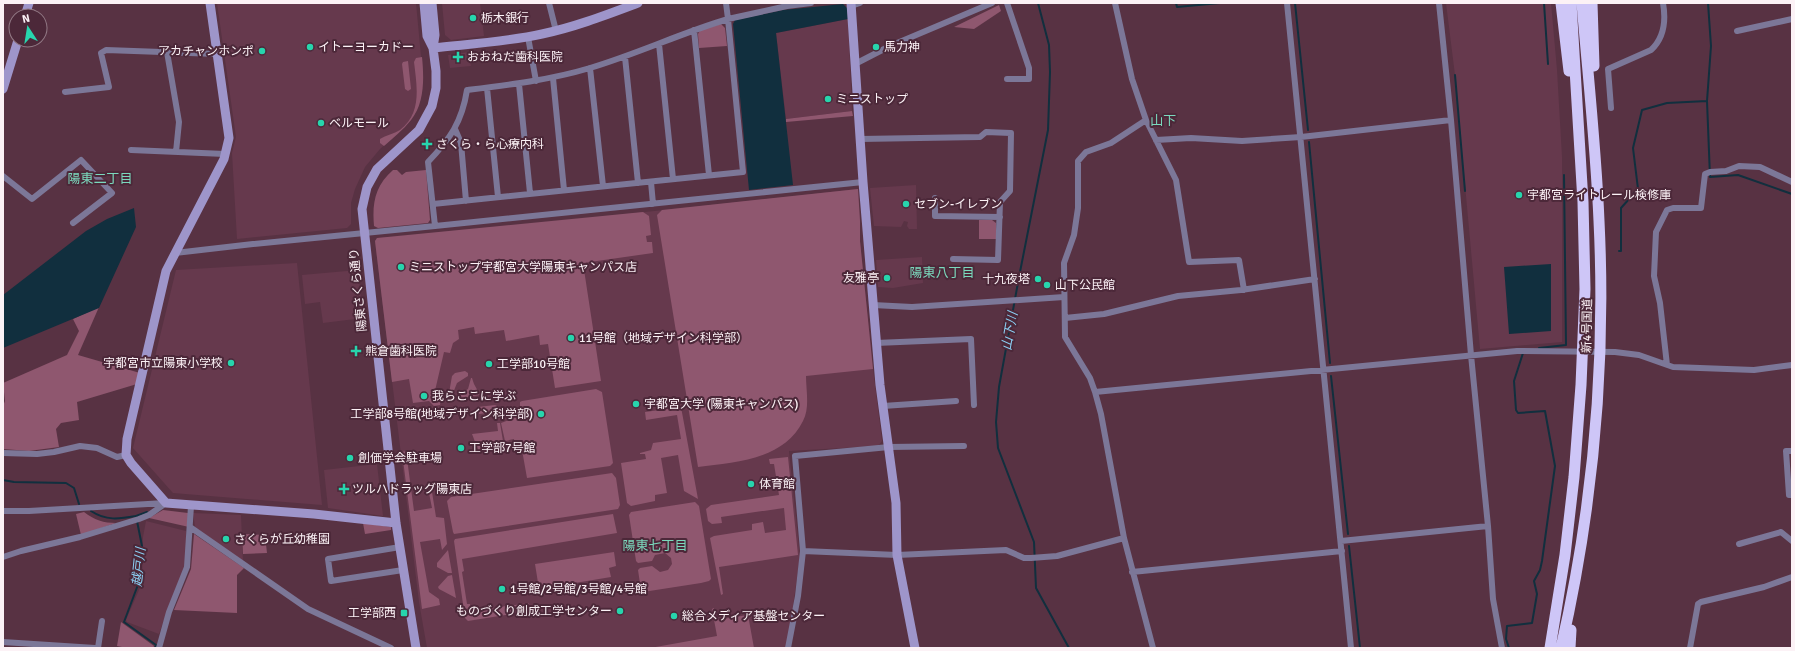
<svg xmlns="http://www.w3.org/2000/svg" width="1795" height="651" viewBox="0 0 1795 651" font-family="Signika,'Noto Sans JP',sans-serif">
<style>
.built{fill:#66394d}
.green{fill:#8f576f}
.water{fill:#112f3e}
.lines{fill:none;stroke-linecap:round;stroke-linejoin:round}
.stream{stroke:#112f3e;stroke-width:2}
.street{stroke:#7c7798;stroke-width:6}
.secondary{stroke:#9e95ca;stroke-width:9}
.highway{stroke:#cec6f7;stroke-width:11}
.poi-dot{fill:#27d5ad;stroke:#4c2839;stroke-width:1.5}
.labels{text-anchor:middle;stroke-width:4;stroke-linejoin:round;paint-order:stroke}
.poi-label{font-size:12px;fill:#fcf2f6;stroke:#4c2839;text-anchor:start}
.street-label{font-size:12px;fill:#fcf2f6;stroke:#4c2839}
.neighbourhood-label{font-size:13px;fill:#7bd9bd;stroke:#4c2839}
.water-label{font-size:13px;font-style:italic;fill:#8cd1f5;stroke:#4c2839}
</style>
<rect width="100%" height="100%" fill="#583243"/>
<path class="built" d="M217 3H416L423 78 419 106 412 119 405 127 380 149 365 167 355 189 351 203V224L347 228 237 239 232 153 236 137Z
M442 3H480L484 36 451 40 445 35Z
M1446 3H1551L1557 70 1562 157V342L1480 349 1455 75Z
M848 19 852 111 786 119 776 33Z
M469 52 471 66 450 68 448 55Z
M916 185 917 229H909L907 226 908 222 904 221 901 227 874 226 870 188Z
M858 189 860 221V241L873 369 882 441 878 446 789 451 800 557 787 648H427L419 602 375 241 377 238 405 236V238Z
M922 257 923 283 893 288 878 287 876 260Z
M297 263 322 505 173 493 133 448 176 270Z
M358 270 363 318 323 323 320 302 305 304 302 275Z
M377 464 383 516 328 508 324 470Z
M193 513 241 515 243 562 195 527Z
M146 521 186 531V567L170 603 159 634 127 622 126 620 142 583 143 537Z"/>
<path class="green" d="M999 5 1001 11 974 29 954 27Z
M721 24 725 28 727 46 699 48 698 34 700 30Z
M422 57C424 77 425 103 411 120 403 130 393 138 384 146L380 143V139C386 135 394 134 400 130 422 113 417 87 414 62L416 58Z
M408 61 411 89 408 91 405 89 402 64 403 62Z
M852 111 853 116 786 122V119Z
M393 170H397L402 175 406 172 426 170 430 220 428 223 378 228 374 226C372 203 375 186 393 170Z
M858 189 860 221V241L873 369 806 376C806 390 810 408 803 421 784 460 735 462 698 467L657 215 662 210Z
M643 212 649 216 651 235 646 236 647 242H652L653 253 583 263 601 381 555 388 548 344 540 345 539 335 506 341 504 330 475 334 474 327 458 330 459 339 453 343 450 353 444 352 434 395 441 397 440 405 434 406 429 401 413 403 409 379 392 382 375 241 377 238Z
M979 220H992L996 223V239H979Z
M99 307 78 355 140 373 137 384 77 402 79 420 61 423 56 429 59 447 29 451 3 449V406L5 401 3 383 67 355 79 331 73 319Z
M465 371 468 373V376L457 383 451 398 448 399 452 376 455 373Z
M471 378H472L474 384 480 395 456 399V397L468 389Z
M596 389 602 392 613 463 610 466 527 478 522 450 515 451 514 439 505 441 501 423 509 420 507 410 520 408V402L522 401Z
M495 405 499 407 501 418 496 419 495 412 479 414 478 407Z
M681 407 698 499 684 491 678 455 661 458 667 493 655 495V501L631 506 627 503 621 463 646 459 645 454H640V453L651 450 653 443 681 439 677 415 646 420 645 412Z
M497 423H500L503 441 499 442 500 449 479 452 472 434 498 431Z
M406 451 414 511 432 508 429 493 432 492 436 517 444 518 447 544 442 550 440 539 420 542 429 592 439 599 440 605 422 609 402 452Z
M788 457 798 555 719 567 723 594 721 595 710 538 714 536 752 530V524L763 522 765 533 786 530 784 508 721 517 722 523 712 524 708 521 706 509 711 505 779 495 774 464H770L769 459Z
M612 473 616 478 620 505 618 509 454 534 453 532 447 501 451 497Z
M695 502 699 506 711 579 709 581 701 583 643 592 641 590 638 570 640 568 652 566 660 572 668 570 672 564 671 558 665 553 655 555 652 561 638 563 636 561 629 515 631 512Z
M163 510 188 513 189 527 149 518Z
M84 512C94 520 104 523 116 523L81 535 76 514Z
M613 514 617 533 462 559 464 571 462 572 467 604H470L471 611 529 603 530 611 468 621 465 618 454 541 455 539Z
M363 523 391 527V530L365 534Z
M194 534 244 568 237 575V613L174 610 191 569Z
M242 534 265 535 267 553 243 554Z
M448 550 452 573H448L437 567V563Z
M614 552 616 566 609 568 611 577 539 589 535 564Z
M452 575 456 598 439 589 438 587 448 576Z
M714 608 716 620 748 615 754 648H650L717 636 712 609Z
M121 622 154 646 153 648H127L117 646Z"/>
<path class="water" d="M843 4 847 8 848 19 776 33 793 185 749 190 733 24 735 20 783 10Z
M134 208 136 227 99 308 3 348V295L86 231 107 219Z
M1551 264V331L1509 334 1504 267Z"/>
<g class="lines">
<path class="stream" d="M1038 3 1049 45 1050 72 1048 130 1019 277 999 387 996 422 998 448 1034 542 1036 588 1069 648
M1176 3 1177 7 1220 3
M1295 3 1308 130
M1544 3 1548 64
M1455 75 1465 191
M1707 101 1710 177 1738 175 1792 194
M1309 142 1330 363
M1619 251H1621V208L1638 189 1633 148 1642 110 1667 103 1707 101 1711 46 1708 3
M1539 348 1566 345 1564 175
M1331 376 1348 534
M3 480 14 482 66 483 74 488 79 504
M91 511C106 521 119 519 136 516L142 546 139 582 124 622 156 645 155 648
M136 516 147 512
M1349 546 1360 648
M1509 648 1506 639 1507 626 1532 623 1537 594 1534 581 1540 570 1542 561 1555 466 1545 411 1518 413 1516 410 1514 381 1523 353"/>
<path class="street" d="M549 3 556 31
M1115 3 1132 79 1146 120 1111 143 1086 152 1078 161V208L1074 235 1064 263 1065 337 1090 378 1095 392 1101 414 1124 538 1153 648
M1287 3 1351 648
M1439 3 1451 120 1471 355 1488 526 1493 599 1502 648
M851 6 860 3
M694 30 709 175
M1737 31 1792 19
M528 37 536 81
M659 44 673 179
M167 52 179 122 176 152
M625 57 638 183
M855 64 890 46 992 3
M590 68 603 186
M553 78 564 190
M1007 79H1029V68L1007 3
M519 84 530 193
M487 88 498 197
M65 92 109 87 101 53 106 50 217 54
M1611 108 1608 69 1651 50C1664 38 1666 20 1663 3
M1146 120 1176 180 1189 262 1239 260 1244 290
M455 129 461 143 466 201
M860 139 980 137 986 132 1011 133 1010 191 1000 202 998 260 953 259
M1156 140 1191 138 1242 141 1301 137 1451 120
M131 150 225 154
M3 176 32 199 81 160 112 193 73 223
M651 182 653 204
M935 198V216L1000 217
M433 204 743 172 728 19 787 6 811 3
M435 226 428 162C450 139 462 122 467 90 508 85 550 80 590 68 637 54 681 33 728 19L726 3
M175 253 253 244 435 226 863 182
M873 305 912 307 1064 297
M1065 318 1104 314 1178 296 1241 290 1315 279
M876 343 971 339 974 405
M1667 365 1660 303 1654 276 1656 232 1667 210 1673 208H1701L1705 174 1710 172 1726 171 1739 166 1760 167 1792 182
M1095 392 1517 351 1615 352 1639 355 1673 367 1754 370 1792 365
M883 406 956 401
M1792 451H1786L1789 495H1792
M3 453 37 454 54 452 80 446 97 448 117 457 126 455
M3 511H29L165 503
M190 527 308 609 391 648
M1341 541 1488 526
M1739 544 1781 532 1792 541
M400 547 328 559 331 581 403 570
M803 551 897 555 1006 550 1024 558H1031L1057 556 1124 538
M3 557 21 551 80 537 139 519 149 515 166 503
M1132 572 1342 551
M3 642 95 648
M98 648 102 621
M159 648 169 612 187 567 191 506
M788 648 798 596 803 551 795 456 889 447 964 446
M1690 648 1698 604 1701 602 1764 587 1792 577"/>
<path class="secondary" d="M210 3 229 138 224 159 166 271 127 439 126 455 131 463 166 503 314 514 396 523
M432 3 435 35 433 48
M851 3 863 182 880 385 896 503 897 555 915 648
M25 16 29 3
M433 48C469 44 506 42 542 34 575 27 606 15 638 3
M3 89 18 40
M416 648 396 523 362 209 367 187 377 169 419 130 432 106 436 88V71L433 48 427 36 424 3"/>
<path class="highway" d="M1561 3 1569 71
M1592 3 1594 66
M1550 648 1565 555 1574 477 1581 385 1585 289 1583 202 1571 3
M1561 648C1593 508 1606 364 1599 221 1596 148 1588 76 1582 3
M1570 648 1571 630"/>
</g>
<g class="poi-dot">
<circle cx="473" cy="18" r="4"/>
<circle cx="310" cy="47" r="4"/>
<circle cx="876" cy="47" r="4"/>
<circle cx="262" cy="51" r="4"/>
<path d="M456 51h4v4h4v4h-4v4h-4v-4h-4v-4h4z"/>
<circle cx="828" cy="99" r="4"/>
<circle cx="321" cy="123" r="4"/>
<path d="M425 138h4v4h4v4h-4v4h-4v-4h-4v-4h4z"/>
<circle cx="1519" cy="195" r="4"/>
<circle cx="906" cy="204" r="4"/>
<circle cx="401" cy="267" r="4"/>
<circle cx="887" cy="278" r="4"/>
<circle cx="1038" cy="279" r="4"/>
<circle cx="1047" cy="285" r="4"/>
<circle cx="571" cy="338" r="4"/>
<path d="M354 345h4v4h4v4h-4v4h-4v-4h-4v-4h4z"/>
<circle cx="231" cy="363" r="4"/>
<circle cx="489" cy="364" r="4"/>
<circle cx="424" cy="396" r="4"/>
<circle cx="636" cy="404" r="4"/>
<circle cx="541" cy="414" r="4"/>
<circle cx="461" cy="448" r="4"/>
<circle cx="350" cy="458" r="4"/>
<circle cx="751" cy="484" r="4"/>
<path d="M342 483h4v4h4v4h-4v4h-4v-4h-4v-4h4z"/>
<circle cx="226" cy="539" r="4"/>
<circle cx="502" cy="589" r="4"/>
<circle cx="620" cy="611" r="4"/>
<rect x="400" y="609" width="8" height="8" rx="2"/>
<circle cx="674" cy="616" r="4"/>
</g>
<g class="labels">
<g class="poi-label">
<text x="481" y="22">栃木銀行</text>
<text x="318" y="51">イトーヨーカドー</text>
<text x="884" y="51">馬力神</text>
<text x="254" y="55" text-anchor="end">アカチャンホンポ</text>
<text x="467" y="61">おおねだ歯科医院</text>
<text x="836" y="103">ミニストップ</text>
<text x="329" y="127">ベルモール</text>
<text x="436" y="148">さくら・ら心療内科</text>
<text x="1527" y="199">宇都宮ライトレール検修庫</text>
<text x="914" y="208">セブン-イレブン</text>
<text x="409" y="271">ミニストップ宇都宮大学陽東キャンパス店</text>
<text x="879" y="282" text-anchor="end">友雅亭</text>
<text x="1030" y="283" text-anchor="end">十九夜塔</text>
<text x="1055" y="289">山下公民館</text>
<text x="579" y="342">11号館（地域デザイン科学部）</text>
<text x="365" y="355">熊倉歯科医院</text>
<text x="223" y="367" text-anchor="end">宇都宮市立陽東小学校</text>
<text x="497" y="368">工学部10号館</text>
<text x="432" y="400">我らここに学ぶ</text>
<text x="644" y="408">宇都宮大学 (陽東キャンパス)</text>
<text x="533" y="418" text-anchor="end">工学部8号館(地域デザイン科学部)</text>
<text x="469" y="452">工学部7号館</text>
<text x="358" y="462">創価学会駐車場</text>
<text x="759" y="488">体育館</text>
<text x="352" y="493">ツルハドラッグ陽東店</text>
<text x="234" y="543">さくらが丘幼稚園</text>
<text x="510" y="593">1号館/2号館/3号館/4号館</text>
<text x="612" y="615" text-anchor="end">ものづくり創成工学センター</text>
<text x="396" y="617" text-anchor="end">工学部西</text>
<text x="682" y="620">総合メディア基盤センター</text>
</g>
<g class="street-label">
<text transform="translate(358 290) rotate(-96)" y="4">陽東さくら通り</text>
<text transform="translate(1587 326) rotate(-89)" y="4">新4号国道</text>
</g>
<g class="neighbourhood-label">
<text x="1163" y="125">山下</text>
<text x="100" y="183">陽東二丁目</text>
<text x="942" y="277">陽東八丁目</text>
<text x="655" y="550">陽東七丁目</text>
</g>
<g class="water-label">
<text transform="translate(1009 331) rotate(-80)" y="5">山下川</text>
<text transform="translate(138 567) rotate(-84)" y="5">越戸川</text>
</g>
</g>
<rect width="1795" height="651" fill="none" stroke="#fcf2f6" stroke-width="8"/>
<g transform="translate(28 28) rotate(348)"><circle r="19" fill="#4c2839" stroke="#927985"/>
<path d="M0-3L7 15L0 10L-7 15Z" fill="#27d5ad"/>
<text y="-6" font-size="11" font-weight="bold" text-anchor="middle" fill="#fcf2f6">N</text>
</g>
</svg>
